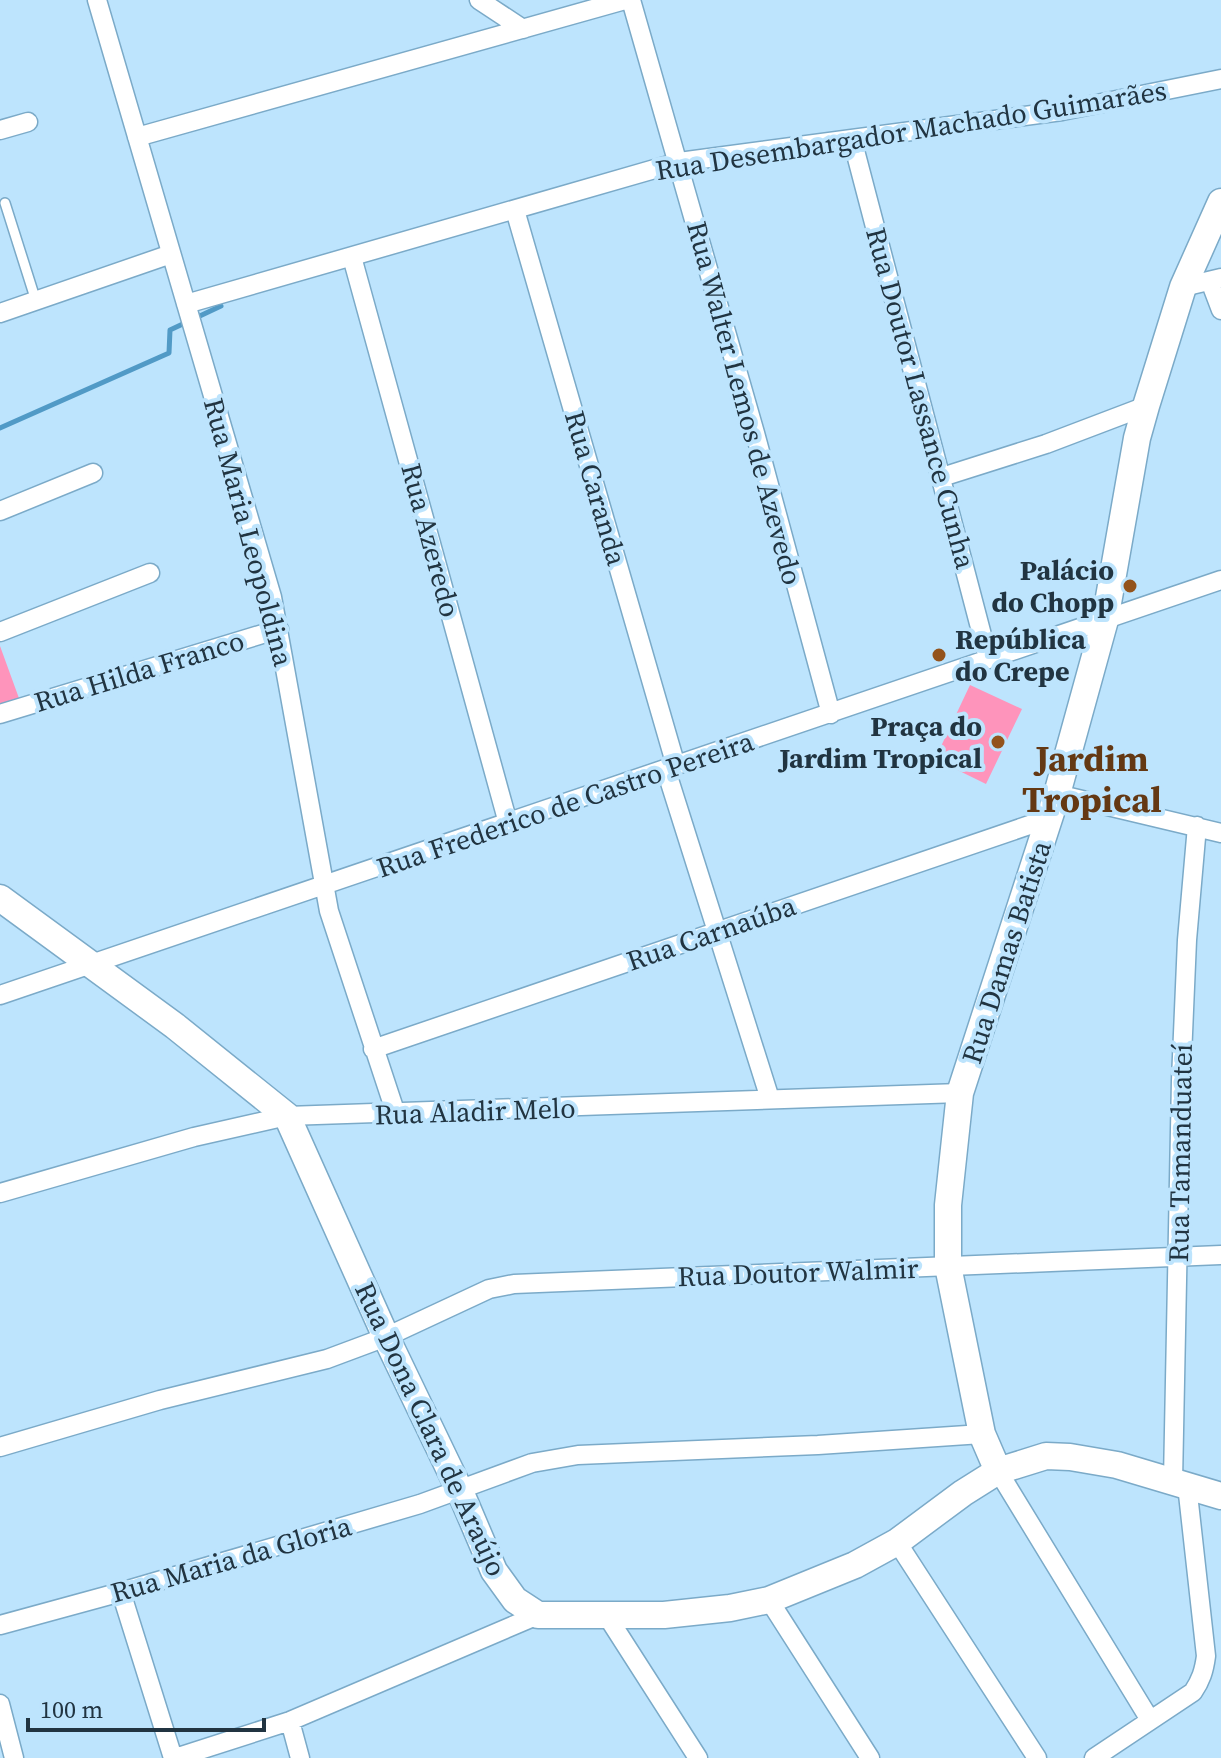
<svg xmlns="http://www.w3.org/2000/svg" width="1221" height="1758" viewBox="0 0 1221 1758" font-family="'Source Serif 4',serif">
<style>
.green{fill:#fe94bb}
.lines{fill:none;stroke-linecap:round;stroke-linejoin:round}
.stream{stroke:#519ac6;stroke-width:5}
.lane-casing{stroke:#7baac8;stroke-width:12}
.street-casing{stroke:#7baac8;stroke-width:21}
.secondary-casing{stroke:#7baac8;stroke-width:29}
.lane{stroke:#fff;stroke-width:9}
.street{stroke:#fff;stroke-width:18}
.secondary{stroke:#fff;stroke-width:26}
.poi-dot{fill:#93531c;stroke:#bde4fd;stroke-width:3}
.labels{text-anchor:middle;stroke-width:8;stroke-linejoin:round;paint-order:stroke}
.street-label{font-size:28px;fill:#213441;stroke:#bde4fd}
.poi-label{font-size:28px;font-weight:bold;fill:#213441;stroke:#bde4fd;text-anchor:end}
.district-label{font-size:36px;font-weight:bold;fill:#643813;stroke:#bde4fd}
</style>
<rect width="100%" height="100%" fill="#bde4fd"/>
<path class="green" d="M0 646 20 701 0 708Z
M970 685 1022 709 986 784 935 759Z"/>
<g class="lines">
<path class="stream" d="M0 428 169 353 170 330 221 306"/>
<g class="lane-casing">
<path id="lane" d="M5 203 36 301"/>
</g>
<g class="street-casing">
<path id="street" d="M97 0 272 597 329 911 396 1114
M479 0 523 29
M631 0 755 433 831 714
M0 130 28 122
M137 137 625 0
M852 139 988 658
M515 210 676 766
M352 257 508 823
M1210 281 1221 310
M1183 287 1221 278
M186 304 679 162 1062 111 1221 79
M0 313 171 254
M942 477 1046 444 1146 406
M0 511 93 473
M0 632 150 573
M0 714 279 629
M666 770 770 1099
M1057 794 1221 833
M0 995 1221 580
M373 1049 1050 818
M0 1193 194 1137 287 1116 960 1093
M0 1447 160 1400 327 1359 386 1337 489 1289 514 1284 1221 1255
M998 1471 1150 1720
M1173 1481 1181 1080 1187 940 1197 826
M897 1542 1037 1758
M121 1592 173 1758
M769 1600 870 1758
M607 1616 698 1758
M0 1625 121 1592 420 1504 532 1463 578 1455 818 1445 982 1434
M0 1704 14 1758
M290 1721 300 1758
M175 1758 290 1721 538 1615
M1094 1758 1193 1692C1201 1680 1204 1671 1206 1656L1187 1485"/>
</g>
<g class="secondary-casing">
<path id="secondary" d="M0 898 175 1026 287 1116 386 1337 460 1491 494 1571 515 1600 538 1615H664L730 1608 769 1600 855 1565 897 1542 963 1493 998 1471 1046 1456 1070 1457 1117 1465 1221 1496
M998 1471 982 1434 948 1266V1205L960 1093 1057 794 1105 620 1137 438 1146 406 1183 287 1221 202"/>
</g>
<use href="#lane" class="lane"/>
<use href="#street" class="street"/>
<use href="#secondary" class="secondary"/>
</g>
<g class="poi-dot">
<circle cx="1130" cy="586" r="8"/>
<circle cx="939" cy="655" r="8"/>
<circle cx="998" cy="742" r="8"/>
</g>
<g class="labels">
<g class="street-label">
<text transform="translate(911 130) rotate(-9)" y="10">Rua Desembargador Machado Guimarães</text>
<text transform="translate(921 398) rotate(75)" y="10">Rua Doutor Lassance Cunha</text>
<text transform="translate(745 403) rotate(75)" y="10">Rua Walter Lemos de Azevedo</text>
<text transform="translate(596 488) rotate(74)" y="10">Rua Caranda</text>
<text transform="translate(249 532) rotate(75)" y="10">Rua Maria Leopoldina</text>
<text transform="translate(431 540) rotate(75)" y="10">Rua Azeredo</text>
<text transform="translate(139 671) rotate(-17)" y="10">Rua Hilda Franco</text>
<text transform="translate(565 804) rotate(-19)" y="10">Rua Frederico de Castro Pereira</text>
<text transform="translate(711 933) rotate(-19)" y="10">Rua Carnaúba</text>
<text transform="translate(1006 952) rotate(-72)" y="10">Rua Damas Batista</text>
<text transform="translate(475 1111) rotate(-2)" y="10">Rua Aladir Melo</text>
<text transform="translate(1180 1153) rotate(-89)" y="10">Rua Tamanduateí</text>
<text transform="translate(798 1272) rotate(-2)" y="10">Rua Doutor Walmir</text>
<text transform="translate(431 1429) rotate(65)" y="10">Rua Dona Clara de Araújo</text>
<text transform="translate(231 1559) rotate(-16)" y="10">Rua Maria da Gloria</text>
</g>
<g class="poi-label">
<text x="1114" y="580">Palácio<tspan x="1114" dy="32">do Chopp</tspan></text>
<text x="955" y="649" text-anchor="start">República<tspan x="955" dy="32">do Crepe</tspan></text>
<text x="982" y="736">Praça do<tspan x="982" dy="32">Jardim Tropical</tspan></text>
</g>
<g class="district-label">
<text x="1092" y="771">Jardim<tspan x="1092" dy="41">Tropical</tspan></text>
</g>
</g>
<path d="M28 1718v12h236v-12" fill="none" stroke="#213441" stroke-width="4"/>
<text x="40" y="1718" font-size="24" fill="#213441" stroke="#bde4fd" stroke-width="6" paint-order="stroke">100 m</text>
</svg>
